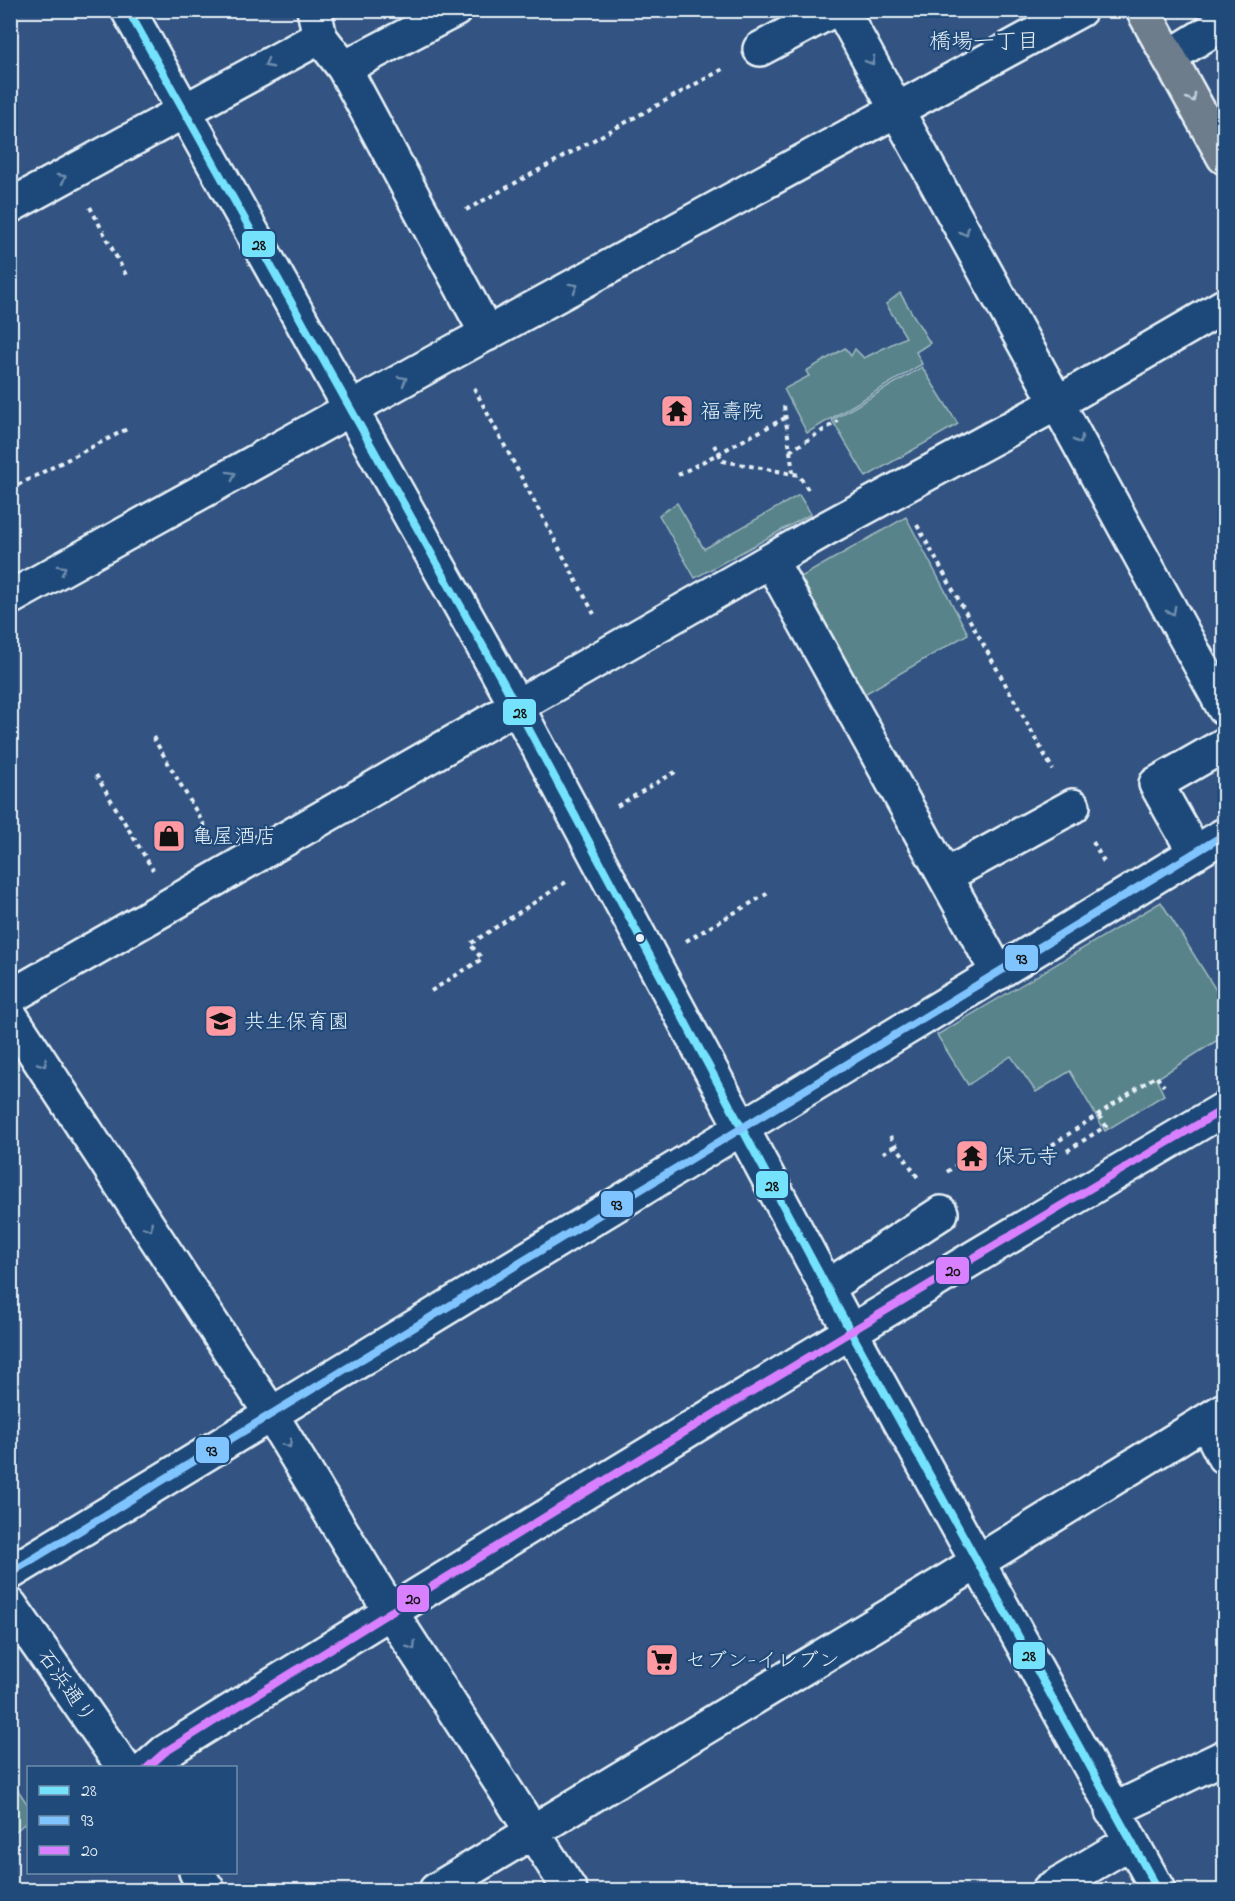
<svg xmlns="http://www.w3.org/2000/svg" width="1235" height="1901" viewBox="0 0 1235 1901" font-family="'Indie Flower','Klee One',sans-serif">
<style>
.green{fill:#59838a;stroke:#a0bac1;stroke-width:1.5}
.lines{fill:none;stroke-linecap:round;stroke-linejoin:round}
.minor-casing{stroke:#e8f1f8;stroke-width:38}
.major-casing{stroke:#e8f1f8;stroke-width:38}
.path{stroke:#e8f1f8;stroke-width:4;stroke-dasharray:4.5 4.5;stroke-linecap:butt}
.minor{stroke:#1f4a7a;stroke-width:33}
.major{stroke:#6d7d8c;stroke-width:33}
.bus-1-casing{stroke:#1f4a7a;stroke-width:12}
.bus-2-casing{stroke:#1f4a7a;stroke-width:12}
.bus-3-casing{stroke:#1f4a7a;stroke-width:12}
.bus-1{stroke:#73e2fa;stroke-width:8}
.bus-2{stroke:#80c4ff;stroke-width:8}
.bus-3{stroke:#d880ff;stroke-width:8}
.oneway{stroke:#6f8dac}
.oneway2{stroke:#c3ced8}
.bus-dot{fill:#e8f1f8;stroke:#1f4a7a;stroke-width:2}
.labels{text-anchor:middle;stroke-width:4.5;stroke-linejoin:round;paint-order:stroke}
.poi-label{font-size:21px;fill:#e8f1f8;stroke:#1f4a7a;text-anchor:start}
.street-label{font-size:21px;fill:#e8f1f8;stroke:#1f4a7a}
.neighbourhood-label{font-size:22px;fill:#e8f1f8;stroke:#1f4a7a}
.line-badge{stroke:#1f4a7a;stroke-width:2}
.pale-badge-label{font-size:16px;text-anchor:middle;font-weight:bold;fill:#111}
</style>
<rect width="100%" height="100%" fill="#335482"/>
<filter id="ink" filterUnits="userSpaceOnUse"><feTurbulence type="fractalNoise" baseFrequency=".0167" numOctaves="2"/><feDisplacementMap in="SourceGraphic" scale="12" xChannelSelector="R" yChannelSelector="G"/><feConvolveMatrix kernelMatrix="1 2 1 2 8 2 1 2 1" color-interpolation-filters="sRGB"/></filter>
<g filter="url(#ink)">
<path class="green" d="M900 293 930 343 916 352 922 364 807 433 784 389 809 376 806 371 845 348 851 356 855 349 864 358 906 337 886 304Z
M922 367 958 424 866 477 832 420Z
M799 495 811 514 695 578 659 515 677 503 704 549Z
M906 517 968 634 856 699 794 581Z
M1161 902 1224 1003V1036L1156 1079 1164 1095 1105 1131 1070 1071 1036 1092 1011 1056 968 1085 937 1035Z
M11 1780 28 1805V1821L11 1835Z"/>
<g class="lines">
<g class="minor-casing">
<path id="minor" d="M128 10 517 707 841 1314 1158 1890
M314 10 320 37 344 68 487 334
M842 10 1224 708
M760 49 833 10
M1169 57 1224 23
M344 68 455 10
M10 206 320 37
M771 561 998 973
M10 598 455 351 1080 10
M1195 853 1156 784 1224 745
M945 876 1073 806
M10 997 827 528 1059 402 1224 306
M10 1015 264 1403 390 1611 570 1890
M827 1287 941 1213
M1206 1421 1224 1457
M10 1573 1224 835
M10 1605 124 1768
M147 1768 165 1752C515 1533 869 1319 1224 1109
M1112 1811 1224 1757
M196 1872 208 1890
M436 1890 942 1584 1224 1410
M1049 1890 1130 1842"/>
</g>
<g class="major-casing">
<path id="major" d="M1143 10 1224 157"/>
</g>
<path class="path" d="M90 207 126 275
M466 210 725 68
M474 388 594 614
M784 406 793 473
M714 445 723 461 799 475 810 493
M790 451 838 421
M678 475 785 418
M10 489 127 429
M917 525 1053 770
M153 737 210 835
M96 775 153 870
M617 806 677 771
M1093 842 1104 862
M686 941 770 892
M431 991 482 959 470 944 566 882
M890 1136 918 1178
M1052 1145 1156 1076 1164 1086
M1067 1151 1106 1126 1099 1115
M883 1153 896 1145
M947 1172 956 1165"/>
<use href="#minor" class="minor"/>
<use href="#major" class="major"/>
<g class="bus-1-casing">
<path id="bus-1" d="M128 10 517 707 841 1314 1158 1890"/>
</g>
<g class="bus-2-casing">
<path id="bus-2" d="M10 1573 1224 835"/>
</g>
<g class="bus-3-casing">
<path id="bus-3" d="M147 1768 165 1752C515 1533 869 1319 1224 1109"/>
</g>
<use href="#bus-1" class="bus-1"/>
<use href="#bus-2" class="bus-2"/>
<use href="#bus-3" class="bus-3"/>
</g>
<defs><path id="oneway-chevron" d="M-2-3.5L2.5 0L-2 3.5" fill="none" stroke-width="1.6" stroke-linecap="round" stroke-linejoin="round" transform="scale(1.5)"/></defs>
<g class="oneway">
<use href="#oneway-chevron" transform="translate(871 61) rotate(60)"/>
<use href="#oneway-chevron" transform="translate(268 64) rotate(152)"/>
<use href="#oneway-chevron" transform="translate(62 178) rotate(-29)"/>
<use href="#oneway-chevron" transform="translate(965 232) rotate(61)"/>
<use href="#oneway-chevron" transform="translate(574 287) rotate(-29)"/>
<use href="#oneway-chevron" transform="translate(403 380) rotate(-29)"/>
<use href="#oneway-chevron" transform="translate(1079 440) rotate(62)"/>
<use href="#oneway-chevron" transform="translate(232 475) rotate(-29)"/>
<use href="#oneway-chevron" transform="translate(62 569) rotate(-29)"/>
<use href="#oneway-chevron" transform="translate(1172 611) rotate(62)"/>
<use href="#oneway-chevron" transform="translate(43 1063) rotate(57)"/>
<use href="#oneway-chevron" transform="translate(149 1227) rotate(57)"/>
<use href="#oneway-chevron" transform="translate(288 1444) rotate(59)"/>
<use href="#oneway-chevron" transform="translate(412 1646) rotate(57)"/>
</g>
<use class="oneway2" href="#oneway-chevron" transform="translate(1192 98) rotate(61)"/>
</g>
<defs>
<g id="temple-square" transform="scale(1.725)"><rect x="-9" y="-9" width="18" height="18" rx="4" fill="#ff9aa2" stroke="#1f4a7a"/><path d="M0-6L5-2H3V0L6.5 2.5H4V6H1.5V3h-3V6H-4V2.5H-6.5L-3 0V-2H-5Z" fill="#111"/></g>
<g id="shop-square" transform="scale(1.725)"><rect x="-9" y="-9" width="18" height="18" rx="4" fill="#ff9aa2" stroke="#1f4a7a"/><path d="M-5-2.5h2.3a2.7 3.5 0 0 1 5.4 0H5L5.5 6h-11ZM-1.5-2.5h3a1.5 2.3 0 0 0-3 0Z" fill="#111"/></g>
<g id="school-square" transform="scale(1.725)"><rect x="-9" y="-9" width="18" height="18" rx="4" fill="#ff9aa2" stroke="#1f4a7a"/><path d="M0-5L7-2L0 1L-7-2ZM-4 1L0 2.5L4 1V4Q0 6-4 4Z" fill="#111"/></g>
<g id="supermarket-square" transform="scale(1.725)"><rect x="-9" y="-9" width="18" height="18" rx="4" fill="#ff9aa2" stroke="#1f4a7a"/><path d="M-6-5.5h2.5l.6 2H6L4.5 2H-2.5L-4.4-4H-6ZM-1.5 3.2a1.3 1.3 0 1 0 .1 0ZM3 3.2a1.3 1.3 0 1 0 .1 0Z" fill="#111"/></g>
</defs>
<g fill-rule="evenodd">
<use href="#temple-square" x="677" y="411"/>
<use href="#shop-square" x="169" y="836"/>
<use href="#school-square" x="221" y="1021"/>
<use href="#temple-square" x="972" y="1156"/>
<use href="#supermarket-square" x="662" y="1660"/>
</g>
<circle class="bus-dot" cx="640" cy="938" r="5"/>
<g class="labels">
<g class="poi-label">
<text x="700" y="418">福壽院</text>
<text x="192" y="843">亀屋酒店</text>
<text x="244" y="1028">共生保育園</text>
<text x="995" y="1163">保元寺</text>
<text x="685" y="1667">セブン-イレブン</text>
</g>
<g class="street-label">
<text transform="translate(67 1686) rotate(55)" y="7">石浜通り</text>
</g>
<g class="neighbourhood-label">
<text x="984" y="48">橋場一丁目</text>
</g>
</g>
<g class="line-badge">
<rect x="241" y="230" width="35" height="28" rx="6" fill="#73e2fa"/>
<rect x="502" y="698" width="35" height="28" rx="6" fill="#73e2fa"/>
<rect x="1004" y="944" width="35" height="28" rx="6" fill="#80c4ff"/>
<rect x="755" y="1170" width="34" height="29" rx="6" fill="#73e2fa"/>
<rect x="600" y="1190" width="34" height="28" rx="6" fill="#80c4ff"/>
<rect x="935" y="1256" width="35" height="29" rx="6" fill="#d880ff"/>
<rect x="195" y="1436" width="35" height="28" rx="6" fill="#80c4ff"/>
<rect x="396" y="1584" width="34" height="29" rx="6" fill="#d880ff"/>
<rect x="1012" y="1641" width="34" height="29" rx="6" fill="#73e2fa"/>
</g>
<g class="pale-badge-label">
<text x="259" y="250">28</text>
<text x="520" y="718">28</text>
<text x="1022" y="964">93</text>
<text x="772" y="1191">28</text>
<text x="617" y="1210">93</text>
<text x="953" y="1276">20</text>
<text x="212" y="1456">93</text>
<text x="413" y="1604">20</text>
<text x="1029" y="1661">28</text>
</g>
<rect width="1235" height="1901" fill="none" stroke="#1f4a7a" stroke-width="36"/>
<rect x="18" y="18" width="1199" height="1865" fill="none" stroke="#e8f1f8" stroke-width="2" filter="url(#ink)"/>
<rect x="27" y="1766" width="210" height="108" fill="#1f4a7a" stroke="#6f8dac" stroke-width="1.5"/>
<rect x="39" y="1786" width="30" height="9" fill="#73e2fa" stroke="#6f8dac" stroke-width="1.5"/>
<text x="81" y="1796" font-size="18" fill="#e8f1f8">28</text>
<rect x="39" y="1816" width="30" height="9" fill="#80c4ff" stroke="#6f8dac" stroke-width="1.5"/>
<text x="81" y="1826" font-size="18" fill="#e8f1f8">93</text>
<rect x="39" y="1846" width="30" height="9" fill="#d880ff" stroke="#6f8dac" stroke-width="1.5"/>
<text x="81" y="1856" font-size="18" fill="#e8f1f8">20</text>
</svg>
